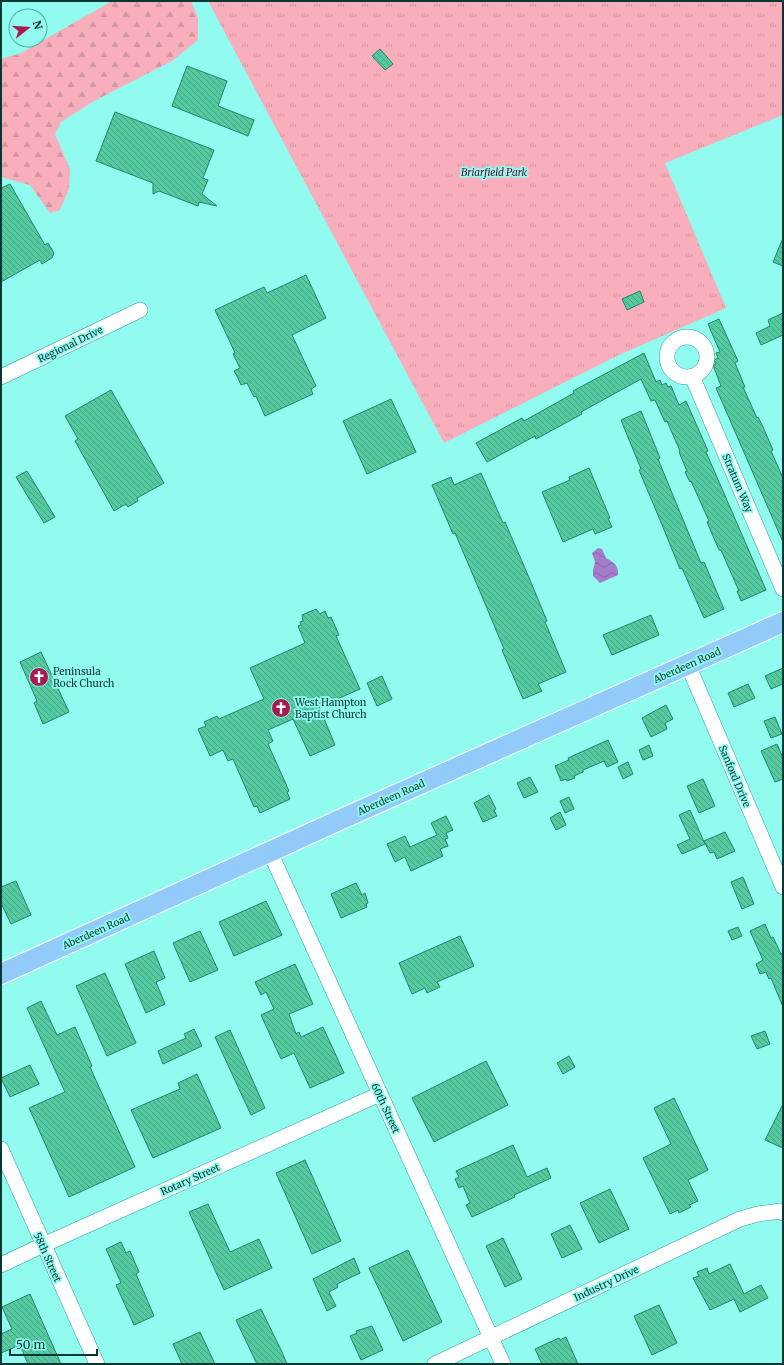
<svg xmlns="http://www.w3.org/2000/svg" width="784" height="1365" viewBox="0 0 784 1365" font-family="Merriweather,serif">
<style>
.forest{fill:url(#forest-firs)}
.park{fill:url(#park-tufts)}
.water{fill:url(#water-waves)}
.building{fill:url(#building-back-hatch);stroke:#248464}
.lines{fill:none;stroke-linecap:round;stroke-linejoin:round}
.minor-casing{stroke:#2da096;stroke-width:16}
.major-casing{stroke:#fff;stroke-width:22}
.minor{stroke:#fff;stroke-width:15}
.major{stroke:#92cbf9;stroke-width:20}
.labels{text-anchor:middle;stroke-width:3.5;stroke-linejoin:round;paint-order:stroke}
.park-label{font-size:10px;font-style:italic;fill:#610629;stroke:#91fbf0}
.street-label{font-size:10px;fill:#053733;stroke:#91fbf0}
.poi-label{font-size:10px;fill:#053733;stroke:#91fbf0;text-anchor:start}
</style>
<defs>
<pattern id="forest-firs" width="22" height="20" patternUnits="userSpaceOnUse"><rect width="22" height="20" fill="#f9aebc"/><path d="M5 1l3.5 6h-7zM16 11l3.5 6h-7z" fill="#d496a2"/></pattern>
<pattern id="park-tufts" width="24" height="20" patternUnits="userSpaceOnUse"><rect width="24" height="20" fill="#f9aebc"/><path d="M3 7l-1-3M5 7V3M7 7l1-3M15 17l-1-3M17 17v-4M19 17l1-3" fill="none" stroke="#d496a2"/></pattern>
<pattern id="water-waves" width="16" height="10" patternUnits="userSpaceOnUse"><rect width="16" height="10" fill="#a57ccc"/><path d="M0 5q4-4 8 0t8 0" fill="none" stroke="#8466a6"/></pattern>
<pattern id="building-back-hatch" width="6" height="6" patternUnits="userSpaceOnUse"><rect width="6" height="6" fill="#55caa0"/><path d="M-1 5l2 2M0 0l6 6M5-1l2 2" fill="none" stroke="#44a583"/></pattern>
</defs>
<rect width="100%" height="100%" fill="#91fbf0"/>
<path class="forest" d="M112 1H191L198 18V40L172 61 94 101 61 122 55 134 70 169 69 189 60 210 50 213 30 185 1 177V59L21 53Z"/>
<path class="park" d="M208 1H783V115L665 163 726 308 619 355 444 443Z"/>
<path class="water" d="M598 548 602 549 606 558C613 562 619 565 618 575L600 583 593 576V570L595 562 592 553Z"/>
<path class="building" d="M380 49 393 64 385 70 372 56Z
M187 66 227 81 218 106 254 120 248 136 172 106Z
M115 112 214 150 203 178 208 180 202 194 217 206 199 202 198 206 159 191 153 194V183L96 161Z
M10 184 45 245 48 243 54 253 52 258 42 264 40 260 1 282V188Z
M783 238V266L773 262Z
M306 275 326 318 292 335 316 386 311 389 313 394 265 416 256 396 254 397 247 383 241 385 238 378 234 371 240 368 233 354 235 353 215 310 264 287 267 293Z
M640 291 644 302 627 310 622 299Z
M783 313V335L761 345 756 333 770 326 768 320Z
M719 319 738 361 735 363 745 387H743L757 418 758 417 763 427 773 450 771 451 783 478V542L716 388 721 386 713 365 716 364 714 360 718 358 716 353 720 352 708 324Z
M644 353 656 382 660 380 662 385 666 383 668 387 671 386 679 405 686 401 708 451 706 452 766 590 741 601 737 591H739L721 550H719L707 522 709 521 691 481 690 482 685 472 687 471 679 452 680 451 667 421 665 422 655 400 651 401 641 379 581 412 582 414 536 439 535 436 487 462 476 443 522 418 524 421 574 393 573 391Z
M111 390 164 483 137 498 138 501 128 507 126 504 114 511 75 441 78 439 65 416Z
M391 399 416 452 367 474 343 421Z
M641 411 660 458 658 459 679 510 701 563 704 562 724 609 704 618 682 568 680 569 660 520 639 470 641 469 621 420Z
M589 468 610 518H608L612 527 595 534 593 529 563 542 542 492 570 480 569 477Z
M27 471 55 517 44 523 16 477Z
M481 473 503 523 505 522 527 573 547 621 545 622 566 672 538 684 542 691 523 699 502 650 504 649 481 594 455 533 453 534 432 485 451 477 454 485Z
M316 609 320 614 325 611 328 618 331 617 339 635 336 636 360 689 335 700 334 698 318 704 335 745 310 756 293 719 268 730 273 741 268 744 289 791 287 792 290 799 260 813 257 806 254 807 233 759 228 761 223 750 210 756 198 729 206 726 204 722 217 716 219 719 264 699 250 668 305 643 298 626 301 625 300 622 303 621 302 615Z
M651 615 659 635 612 655 603 635Z
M41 652 69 712 43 724 34 703 37 701 20 662Z
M783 668V684L771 689 765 676Z
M382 676 392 699 377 706 367 683Z
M748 684 755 698 734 707 728 693Z
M666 705 673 719 665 723 667 729 651 737 642 718Z
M775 717 782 734 771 738 764 721Z
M608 740 618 762 607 767 604 761 583 770V772L574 776 575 778 567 781 566 779 561 781 555 766 569 760 568 758Z
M777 744 783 758V779L775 782 761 751Z
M649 745 653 756 643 760 639 750Z
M628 762 633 774 623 779 618 767Z
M530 777 538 792 524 798 517 783Z
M703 779 715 806 699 813 687 786Z
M489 795 496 809 494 810 497 816 483 822 474 803Z
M569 797 574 809 565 813 560 801Z
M690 810 705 844 682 854 677 845 690 839 679 815Z
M560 812 566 825 556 830 550 818Z
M446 816 453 830 446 833 448 838 445 839 448 846 440 849 443 856 411 871 405 857 395 862 387 844 405 836 410 847 437 835 431 823Z
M725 832 735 851 717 859 714 852 710 853 704 841Z
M743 877 754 904 742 909 731 882Z
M16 881 31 915 11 924 1 903V887Z
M356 883 362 895 365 893 368 903 366 904 367 907 341 918 331 894Z
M266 901 282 935 234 956 219 922Z
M765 924 771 938 773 937 781 954 783 953V1007L771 978 769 979 766 972 760 974 756 964 763 960 750 931Z
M738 927 742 936 732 940 728 931Z
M200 931 218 970 190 982 173 943Z
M460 936 474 966 437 982 440 987 427 993 425 988 412 994 399 963Z
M154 951 165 978 156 982 165 1004 146 1013 125 964Z
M295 964 313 1004 289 1014 296 1034 299 1032 301 1037 323 1027 344 1073 310 1088 294 1053 281 1059 261 1015 274 1009 266 992 261 995 255 982Z
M105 973 136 1043 107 1056 76 986Z
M41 1001 57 1035 75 1027 92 1066 90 1067 135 1167 69 1197 29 1108 65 1092 27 1008Z
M194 1029 202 1046 163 1064 158 1051 186 1038 184 1034Z
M230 1030 265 1108 251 1115 215 1037Z
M765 1031 770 1044 757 1049 751 1036Z
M569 1056 575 1067 563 1074 557 1063Z
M486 1061 508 1105 434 1142 412 1098Z
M30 1065 39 1084 10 1097 1 1078Z
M197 1074 221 1128 153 1158 131 1110 180 1089 178 1083Z
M674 1098 708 1170 688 1180 698 1201 689 1205 691 1207 679 1213 678 1210 670 1214 643 1158 671 1144 654 1108Z
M783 1104V1148L765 1140Z
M513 1145 527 1177 547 1168 551 1178 514 1195 515 1197 472 1217 466 1205 470 1203 463 1186 459 1188 455 1179 459 1177 456 1171Z
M305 1160 341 1241 312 1254 276 1173Z
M610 1189 629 1229 599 1243 580 1203Z
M208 1204 230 1252 259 1239 272 1268 224 1290 189 1212Z
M570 1225 582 1249 562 1258 551 1234Z
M503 1238 522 1279 505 1287 486 1246Z
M121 1242 126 1253 130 1251 139 1272 136 1274 154 1316 134 1325 116 1285 121 1283 106 1249Z
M408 1250 442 1322 403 1341 369 1268Z
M354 1258 360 1273 337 1284 338 1287 329 1292 336 1306 327 1311 313 1279Z
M730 1264 744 1294 761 1285 768 1298 740 1312 734 1299 710 1310 693 1278 699 1276 697 1272 707 1268 709 1274Z
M30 1294 61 1364H28L20 1345 1 1353V1334L12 1329 2 1307Z
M659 1305 677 1343 652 1355 634 1316Z
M261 1309 282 1352 287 1364H257L255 1360 236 1320Z
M372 1326 383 1350 361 1360 350 1336 357 1333 356 1331Z
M200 1332 215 1364H182L173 1344Z
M566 1337 578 1364H542L535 1349 559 1338 560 1340Z"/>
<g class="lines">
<g class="minor-casing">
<path id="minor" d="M667 357a20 20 0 1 1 40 0a20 20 0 1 1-40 0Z
M692 376 783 589
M1 377 140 310
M688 665 783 887
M270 852 503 1364
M1 1149 97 1364
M1 1265 43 1245 380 1094
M435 1364 740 1219 758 1214 780 1211 783 1213"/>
</g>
<g class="major-casing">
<path id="major" d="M1 974 344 818 783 622"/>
</g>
<use href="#minor" class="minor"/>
<use href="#major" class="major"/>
</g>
<defs>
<g id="church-disc" transform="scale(1)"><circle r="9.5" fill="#ab194f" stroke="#91fbf0"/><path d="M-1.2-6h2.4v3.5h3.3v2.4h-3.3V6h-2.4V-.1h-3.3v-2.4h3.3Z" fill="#fff"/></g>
</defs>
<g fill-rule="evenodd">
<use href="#church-disc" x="39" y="677"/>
<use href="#church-disc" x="281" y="708"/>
</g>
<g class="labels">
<g class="park-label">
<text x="494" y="176">Briarfield Park</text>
</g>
<g class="street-label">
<text transform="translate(70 344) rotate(-26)" y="4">Regional Drive</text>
<text transform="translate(738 483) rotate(67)" y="4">Stratum Way</text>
<text transform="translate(687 665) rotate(-24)" y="4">Aberdeen Road</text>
<text transform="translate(735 776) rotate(67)" y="4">Sanford Drive</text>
<text transform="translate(391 797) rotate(-24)" y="4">Aberdeen Road</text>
<text transform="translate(96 931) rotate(-24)" y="4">Aberdeen Road</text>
<text transform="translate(386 1108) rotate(65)" y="4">60th Street</text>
<text transform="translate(190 1179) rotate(-24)" y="4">Rotary Street</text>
<text transform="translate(48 1257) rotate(66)" y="4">58th Street</text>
<text transform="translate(606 1283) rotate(-25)" y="4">Industry Drive</text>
</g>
<g class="poi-label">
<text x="53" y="675">Peninsula<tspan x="53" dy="12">Rock Church</tspan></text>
<text x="295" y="706">West Hampton<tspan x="295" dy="12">Baptist Church</tspan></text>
</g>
</g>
<rect width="784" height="1365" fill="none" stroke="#053733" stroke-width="4"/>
<g transform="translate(28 28) rotate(73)"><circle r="19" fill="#91fbf0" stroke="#59ada4"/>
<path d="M0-3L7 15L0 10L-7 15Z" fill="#ab194f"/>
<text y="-6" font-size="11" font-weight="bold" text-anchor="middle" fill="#053733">N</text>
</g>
<path d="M10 1349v6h87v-6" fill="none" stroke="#053733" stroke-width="2"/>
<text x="16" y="1349" font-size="12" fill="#053733" stroke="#91fbf0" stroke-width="3" paint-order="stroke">50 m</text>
</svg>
